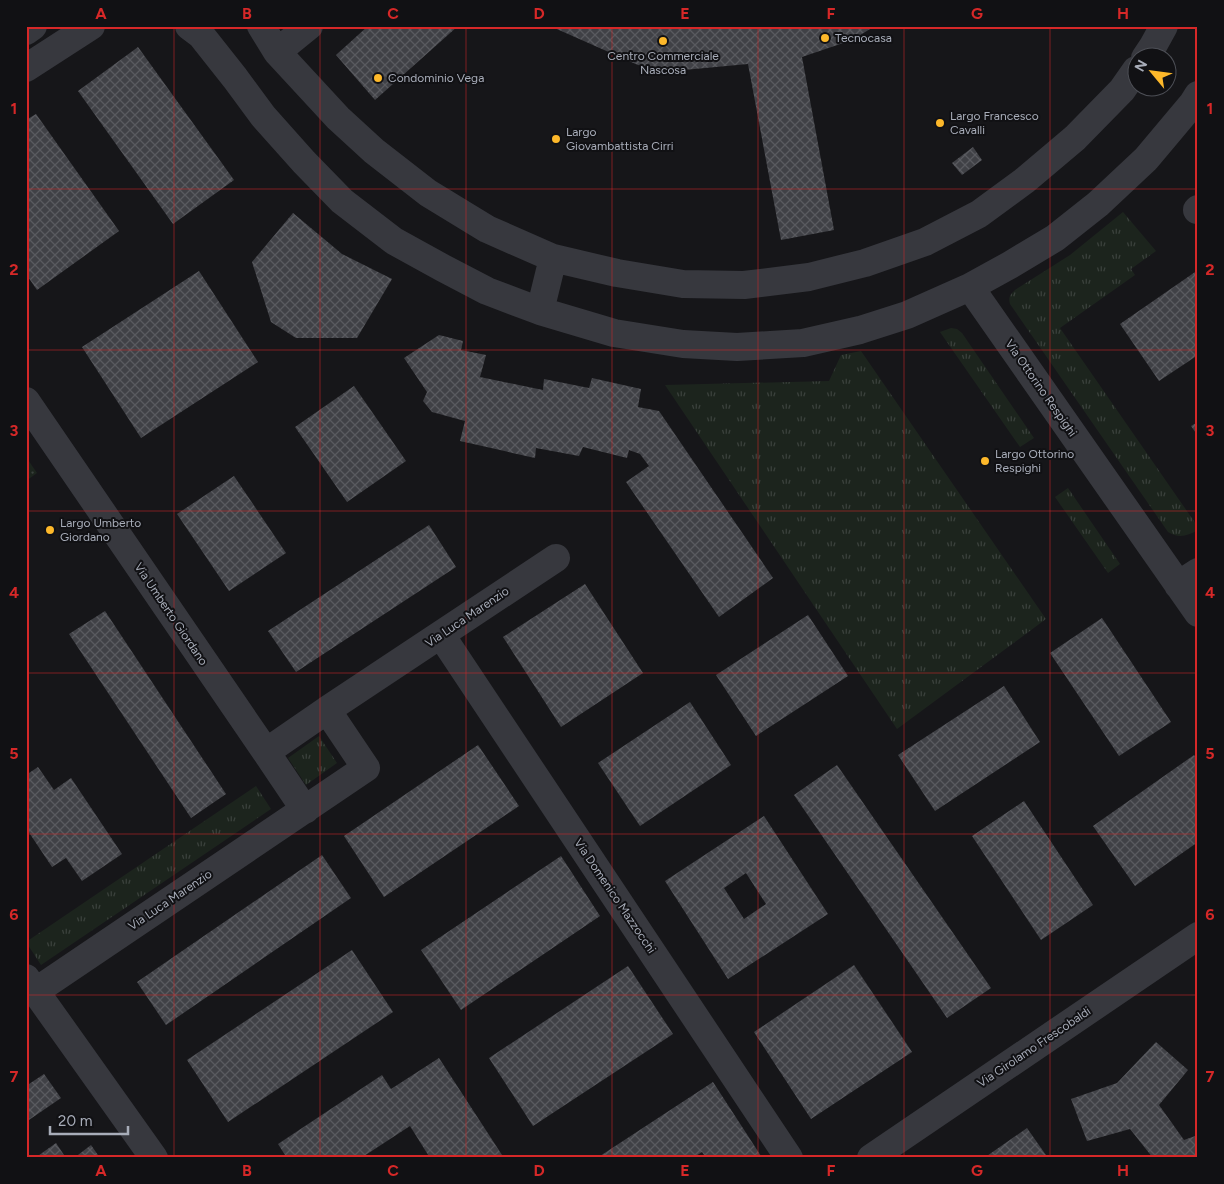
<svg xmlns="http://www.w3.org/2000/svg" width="1224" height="1184" viewBox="0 0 1224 1184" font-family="Figtree,sans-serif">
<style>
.grass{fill:url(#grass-tufts)}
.park{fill:url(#park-dots)}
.building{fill:url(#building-cross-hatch);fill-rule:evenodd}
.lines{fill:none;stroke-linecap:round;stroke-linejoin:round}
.minor{stroke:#37383e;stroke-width:28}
.grid{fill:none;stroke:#d62828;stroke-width:1;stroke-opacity:0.55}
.poi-dot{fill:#fdb82a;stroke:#111114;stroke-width:2}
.labels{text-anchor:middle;stroke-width:4;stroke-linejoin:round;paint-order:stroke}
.poi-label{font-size:12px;fill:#a8adb9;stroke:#111114;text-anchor:start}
.street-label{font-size:12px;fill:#a8adb9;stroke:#111114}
.neatline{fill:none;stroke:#d62828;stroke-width:2}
.grid-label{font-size:16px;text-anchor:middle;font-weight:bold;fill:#d62828}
</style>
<defs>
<pattern id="grass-tufts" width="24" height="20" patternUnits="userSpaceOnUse" patternTransform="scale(1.25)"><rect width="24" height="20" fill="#1c241d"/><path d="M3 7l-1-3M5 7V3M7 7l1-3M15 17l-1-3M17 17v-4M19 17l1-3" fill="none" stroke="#3a413c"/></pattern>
<pattern id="park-dots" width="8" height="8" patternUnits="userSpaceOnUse" patternTransform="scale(1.25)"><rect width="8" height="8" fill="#1c241d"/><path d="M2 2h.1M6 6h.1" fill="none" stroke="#3a413c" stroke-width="1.8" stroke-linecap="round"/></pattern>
<pattern id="building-cross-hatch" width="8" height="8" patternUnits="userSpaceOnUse" patternTransform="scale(1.25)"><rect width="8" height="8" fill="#404146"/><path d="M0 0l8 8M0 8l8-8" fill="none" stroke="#595a5f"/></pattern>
</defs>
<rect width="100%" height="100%" fill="#161619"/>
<path class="grass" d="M1123 212 1156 251 1131 269 1135 275 1060 328 1198 527V530C1187 536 1179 539 1168 532L1010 304C1008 297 1010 295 1015 290L1070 255Z
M951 328 957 329 962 333 1034 438 1020 447 940 332Z
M861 351 1046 619 897 729 665 385 829 381 841 355Z
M1068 488 1120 564 1108 573 1055 497Z
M319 736 337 763 306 785 288 758Z
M256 786 271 809 41 965 26 942Z"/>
<path class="park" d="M26 457 37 473 26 481Z"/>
<path class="building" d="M368 26H458L375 100 336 55Z
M550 26H875L852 40 802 57 834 230 781 240 748 64 673 71 638 65Z
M138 47 234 180 173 224 78 91Z
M36 114 119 231 37 290 26 274V120Z
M973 147 982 160 962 175 952 163Z
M293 213 342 254 392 279 357 338H296L271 322 252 262Z
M1198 270V355L1159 381 1120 324Z
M199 271 258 362 141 438 82 347Z
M439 335 463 341 461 350 486 355 480 377 543 390 544 379 589 388 592 378 641 389 638 407 659 411 773 578 719 617 626 482 649 466 640 454 629 450 627 458 583 447 579 456 536 448 535 458 460 441 465 421 432 412 423 401 427 392 404 358Z
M354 386 406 461 347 502 295 427Z
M1198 422V436L1191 426Z
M234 476 286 553 229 591 177 514Z
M429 525 456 567 296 672 268 631Z
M585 584 643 673 561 727 503 637Z
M105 611 226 794 191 818 69 634Z
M808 615 848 676 756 736 716 675Z
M1102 618 1171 722 1119 756 1050 653Z
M1004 686 1040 742 935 811 898 755Z
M690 702 731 765 640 826 598 763Z
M478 745 519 806 384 897 344 836Z
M1194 755 1198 760V842L1135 886 1093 826Z
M837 765 991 988 947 1018 794 795Z
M38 767 54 790 71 778 122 854 82 881 66 858 52 867 26 828V775Z
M1024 801 1093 905 1041 940 972 836Z
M764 816 828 914 728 979 665 881ZM746 873 766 904 744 919 724 888Z
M322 855 351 898 166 1025 137 982Z
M561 856 600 916 461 1010 421 950Z
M352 950 393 1012 228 1122 187 1060Z
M854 965 912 1052 811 1119 754 1032Z
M628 966 673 1034 533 1126 489 1058Z
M1156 1042 1188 1070 1159 1105 1184 1140 1198 1135V1158H1153L1130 1129 1087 1141 1071 1099 1117 1083Z
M439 1058 504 1158H430L410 1126 361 1158H287L278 1144 382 1075 391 1089Z
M44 1074 61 1098 26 1122V1086Z
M713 1082 761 1156 758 1158H706L702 1152 693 1158H597Z
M1027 1128 1048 1158H984Z
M56 1143 66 1158H35Z
M91 1145 100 1158H74Z"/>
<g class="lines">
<path class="minor" d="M189 26 201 35 235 78 263 116 304 162 342 201 394 241 443 268 487 291 540 311 614 333 683 344 737 347 803 343 860 330 907 315 970 287 1010 265 1055 238 1098 204 1146 159 1193 103 1198 95
M261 26 277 52 338 118 374 151 428 193 487 229 553 258 617 273 683 284 744 285 809 277 865 263 925 242 979 214 1024 181 1075 138 1122 90 1136 70
M26 31 33 26
M277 52 309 26
M1145 58 1153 46 1164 26
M26 68 91 26
M1197 210 1198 209
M970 287 1198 613
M540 311 553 258
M26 401 266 752
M1178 585 1198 572
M441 635 789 1158
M327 710 556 558
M26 978 154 1158
M36 991 366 768 327 710 266 752 305 810
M871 1158 1198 936"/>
</g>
<path class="grid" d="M174 26V1158M320 26V1158M466 26V1158M612 26V1158M758 26V1158M904 26V1158M1050 26V1158M26 189H1198M26 350H1198M26 511H1198M26 673H1198M26 834H1198M26 995H1198"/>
<g class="poi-dot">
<circle cx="825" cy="38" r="5"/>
<circle cx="663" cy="41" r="5"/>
<circle cx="378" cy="78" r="5"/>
<circle cx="940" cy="123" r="5"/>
<circle cx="556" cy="139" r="5"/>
<circle cx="985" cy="461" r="5"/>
<circle cx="50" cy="530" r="5"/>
</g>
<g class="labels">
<g class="poi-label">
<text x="835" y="42">Tecnocasa</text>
<text x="663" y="60" text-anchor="middle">Centro Commerciale<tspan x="663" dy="14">Nascosa</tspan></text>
<text x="388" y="82">Condominio Vega</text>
<text x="950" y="120">Largo Francesco<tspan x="950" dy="14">Cavalli</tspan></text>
<text x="566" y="136">Largo<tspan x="566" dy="14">Giovambattista Cirri</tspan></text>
<text x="995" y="458">Largo Ottorino<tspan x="995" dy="14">Respighi</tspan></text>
<text x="60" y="527">Largo Umberto<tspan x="60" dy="14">Giordano</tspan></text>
</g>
<g class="street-label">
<text transform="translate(1041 388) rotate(55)" y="4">Via Ottorino Respighi</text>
<text transform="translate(171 614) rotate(56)" y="4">Via Umberto Giordano</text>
<text transform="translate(467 617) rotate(-34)" y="4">Via Luca Marenzio</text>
<text transform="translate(615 896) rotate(56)" y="4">Via Domenico Mazzocchi</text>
<text transform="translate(170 900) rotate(-34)" y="4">Via Luca Marenzio</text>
<text transform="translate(1034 1047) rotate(-34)" y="4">Via Girolamo Frescobaldi</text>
</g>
</g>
<rect width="1224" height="1184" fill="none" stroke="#111114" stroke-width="55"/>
<g transform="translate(1152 72) rotate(299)"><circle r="24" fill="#111114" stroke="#4d4f56"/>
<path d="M0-4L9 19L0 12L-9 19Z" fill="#fdb82a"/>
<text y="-8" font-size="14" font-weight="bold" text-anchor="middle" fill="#a8adb9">N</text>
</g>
<path d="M50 1126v8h78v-8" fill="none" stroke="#a8adb9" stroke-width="2.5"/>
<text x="58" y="1126" font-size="15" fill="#a8adb9" stroke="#111114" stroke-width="4" paint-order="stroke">20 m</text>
<rect x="28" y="28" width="1168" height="1128" class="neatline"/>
<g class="grid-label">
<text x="101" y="19">A</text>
<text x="247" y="19">B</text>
<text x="393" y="19">C</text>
<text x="539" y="19">D</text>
<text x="685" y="19">E</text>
<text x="831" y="19">F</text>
<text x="977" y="19">G</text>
<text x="1123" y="19">H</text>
<text x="14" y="114">1</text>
<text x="1210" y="114">1</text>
<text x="14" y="275">2</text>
<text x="1210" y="275">2</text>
<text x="14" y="436">3</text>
<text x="1210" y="436">3</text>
<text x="14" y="598">4</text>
<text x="1210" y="598">4</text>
<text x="14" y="759">5</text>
<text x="1210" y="759">5</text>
<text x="14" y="920">6</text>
<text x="1210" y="920">6</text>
<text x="14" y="1082">7</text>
<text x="1210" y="1082">7</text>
<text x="101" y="1176">A</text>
<text x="247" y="1176">B</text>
<text x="393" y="1176">C</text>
<text x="539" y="1176">D</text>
<text x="685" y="1176">E</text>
<text x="831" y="1176">F</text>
<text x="977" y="1176">G</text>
<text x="1123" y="1176">H</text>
</g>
</svg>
